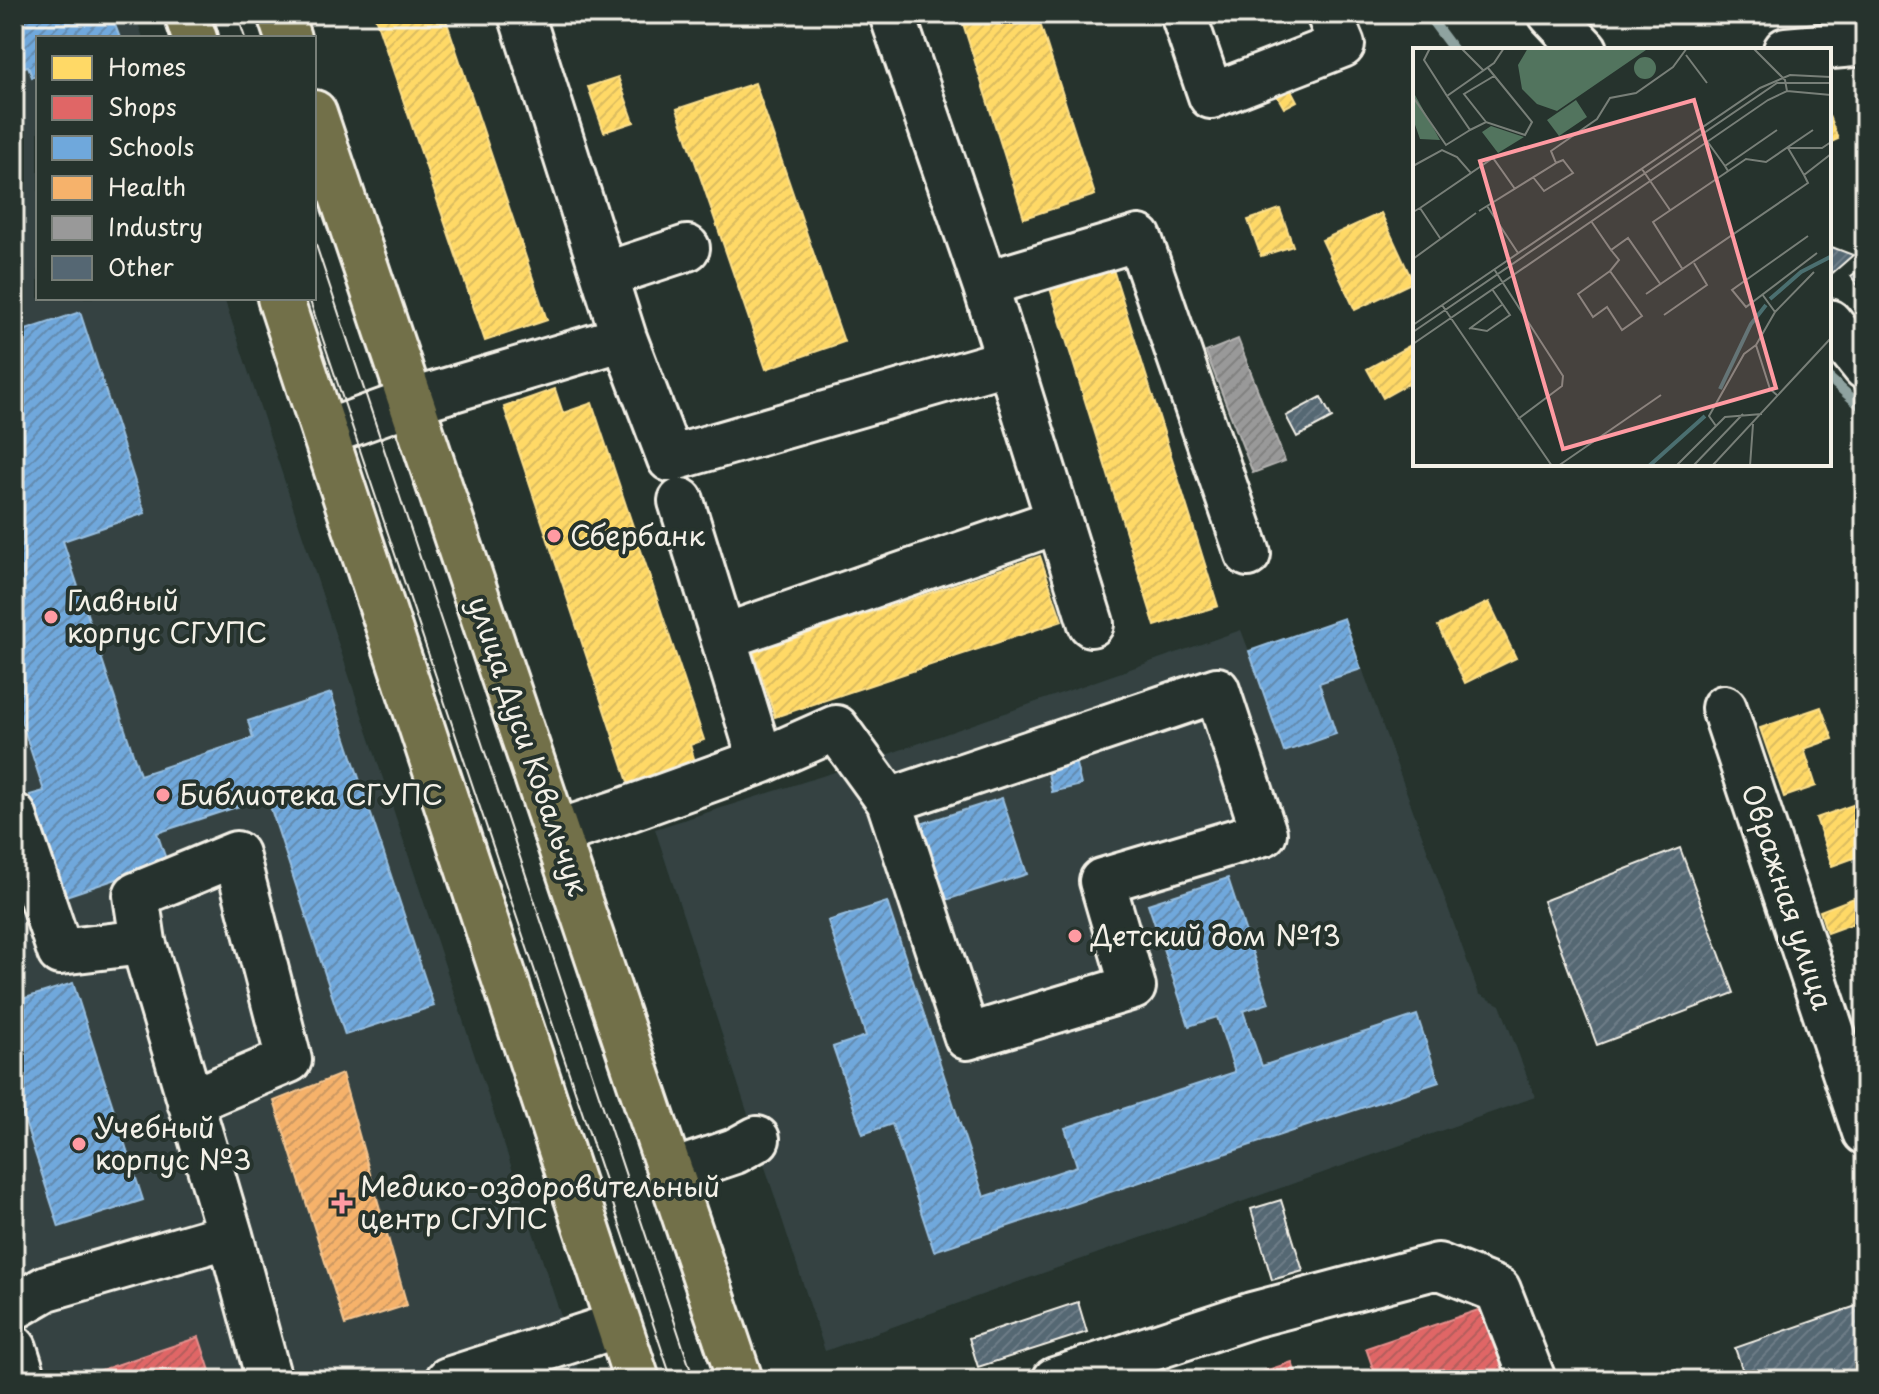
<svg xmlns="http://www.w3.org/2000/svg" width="1879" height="1394" viewBox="0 0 1879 1394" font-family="'Playpen Sans',sans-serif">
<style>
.built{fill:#344342}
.homes{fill:url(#homes-hatch);stroke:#fce08d;stroke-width:2}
.shops{fill:url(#shops-hatch);stroke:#e6908d;stroke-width:2}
.schools{fill:url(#schools-hatch);stroke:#97bee0;stroke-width:2}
.health{fill:url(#health-hatch);stroke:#f5c590;stroke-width:2}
.industry{fill:url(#industry-hatch);stroke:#b4b3b1;stroke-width:2}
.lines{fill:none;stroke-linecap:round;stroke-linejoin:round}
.stream{stroke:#8fa3a0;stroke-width:10}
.building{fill:url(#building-hatch);stroke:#f4f1e8;stroke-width:2}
.minor-casing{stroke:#f4f1e8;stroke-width:50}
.major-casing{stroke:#f4f1e8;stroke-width:50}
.minor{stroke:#26332d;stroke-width:44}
.major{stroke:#726f4a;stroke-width:44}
.tram{stroke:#f4f1e8;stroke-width:2}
.poi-dot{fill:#ff9aa2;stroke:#26332d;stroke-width:3}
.labels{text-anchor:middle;stroke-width:8;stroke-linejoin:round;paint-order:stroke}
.poi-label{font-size:28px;fill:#f4f1e8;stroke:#26332d;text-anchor:start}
.street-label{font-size:28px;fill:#f4f1e8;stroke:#26332d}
.inset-river{fill:none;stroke:#4b6f70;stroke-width:4}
.inset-road{fill:none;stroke:#787f78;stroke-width:2}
.view{fill:#ff9aa2;fill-opacity:0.15;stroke:#ff9aa2;stroke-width:4}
.inset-edge{fill:none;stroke:#f4f1e8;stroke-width:4}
</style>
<defs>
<pattern id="homes-hatch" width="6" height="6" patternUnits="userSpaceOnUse" patternTransform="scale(2)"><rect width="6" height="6" fill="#ffd966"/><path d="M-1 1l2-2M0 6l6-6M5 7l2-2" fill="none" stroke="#dbbc60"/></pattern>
<pattern id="shops-hatch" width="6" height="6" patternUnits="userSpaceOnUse" patternTransform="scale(2)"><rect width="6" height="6" fill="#e06666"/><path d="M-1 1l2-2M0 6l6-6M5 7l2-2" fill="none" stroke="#b35d5c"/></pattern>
<pattern id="schools-hatch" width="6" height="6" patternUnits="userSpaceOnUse" patternTransform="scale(2)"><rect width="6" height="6" fill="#6fa8dc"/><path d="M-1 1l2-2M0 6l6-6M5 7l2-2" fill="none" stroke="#648baf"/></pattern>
<pattern id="health-hatch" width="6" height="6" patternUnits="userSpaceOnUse" patternTransform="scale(2)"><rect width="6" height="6" fill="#f6b26b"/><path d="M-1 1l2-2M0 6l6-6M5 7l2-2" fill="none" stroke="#cb9862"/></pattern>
<pattern id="industry-hatch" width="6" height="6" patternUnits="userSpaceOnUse" patternTransform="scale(2)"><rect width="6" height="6" fill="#999"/><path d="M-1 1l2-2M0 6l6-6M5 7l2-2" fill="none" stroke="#818180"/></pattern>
<pattern id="building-hatch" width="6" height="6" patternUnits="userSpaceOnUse" patternTransform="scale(2)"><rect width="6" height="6" fill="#556773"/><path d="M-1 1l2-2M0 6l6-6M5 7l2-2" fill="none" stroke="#6e7d87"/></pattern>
</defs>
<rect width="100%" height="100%" fill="#26332d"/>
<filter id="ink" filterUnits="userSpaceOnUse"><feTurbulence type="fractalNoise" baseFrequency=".0125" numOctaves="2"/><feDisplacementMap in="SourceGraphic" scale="16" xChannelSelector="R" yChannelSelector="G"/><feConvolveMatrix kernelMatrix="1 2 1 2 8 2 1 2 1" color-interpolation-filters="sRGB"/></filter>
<g filter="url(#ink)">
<path class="built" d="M14 14H135L143 38H38V298H224L582 1380H14Z
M1344 618 1479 994 1500 1005 1535 1097 825 1351 655 829 863 763 1241 630 1249 651Z"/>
<path class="homes" d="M374 14H444L547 320 485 341Z
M960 14H1037L1095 195 1024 218Z
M618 77 634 122 604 132 588 87Z
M755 83 844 342 766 369 677 109Z
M1288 84 1297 101 1284 108 1275 92Z
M1829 116 1838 139 1829 143Z
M1280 209 1293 246 1261 256 1248 220Z
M1381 213 1413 282 1355 310 1322 240Z
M1112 266 1218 606 1155 626 1049 285Z
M1413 344 1415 380 1383 398 1367 369Z
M555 389 563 413 592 403 704 740 690 745 699 775 633 797 504 407Z
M1040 556 1062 621 775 717 754 652Z
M1489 602 1516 658 1465 683 1438 626Z
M1821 707 1833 739 1804 749 1816 786 1784 797 1760 728Z
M1861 802 1865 813V854L1832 866 1816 818Z
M1854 898 1863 920 1827 933 1820 911Z"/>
<path class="shops" d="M1484 1308 1508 1380H1377L1366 1348Z
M199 1337 213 1380H72Z
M1292 1362 1298 1380H1238Z"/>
<path class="schools" d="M14 14H111L120 38H38V75L32 77 28 66 14 70Z
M80 312 145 513 63 541 140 775 253 738 248 721 331 693 434 1006 345 1035 267 797 157 833 167 862 63 897 30 795 44 791 14 699V334Z
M1344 618 1361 669 1319 683 1336 734 1284 752 1249 651Z
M1073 752 1081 785 1052 792 1045 759Z
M1002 798 1027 874 943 901 918 825Z
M1228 878 1269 1003 1243 1011 1262 1066 1417 1015 1439 1082 934 1251 892 1124 863 1134 833 1047 866 1036 828 921 887 902 984 1197 1077 1166 1065 1128 1235 1072 1217 1017 1189 1026 1148 904Z
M73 983 143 1200 59 1227 14 1088V1017L21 1015 16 1001Z"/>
<path class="health" d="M342 1074 407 1305 345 1325 274 1101Z"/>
<path class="industry" d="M1238 339 1285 461 1253 473 1206 352Z"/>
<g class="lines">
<path class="stream" d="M1427 14 1454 50
M1829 378 1865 410"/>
</g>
<path class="building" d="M1829 246 1853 255 1829 276Z
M1865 266V296L1851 276Z
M1321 397 1332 418 1297 437 1286 416Z
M1680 848 1734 993 1597 1045 1543 901Z
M1281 1200 1303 1271 1272 1280 1251 1209Z
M1078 1302 1087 1332 978 1367 969 1338Z
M1865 1303V1380H1746L1735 1348Z
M1676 1369 1680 1380H1644Z"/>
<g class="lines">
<g class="minor-casing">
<path id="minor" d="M521 14 624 338 670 459 1009 361
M892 14 985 284 1091 624
M1183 14 1211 96 1342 45 1329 14
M1551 14 1585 50
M1786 50 1865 43
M605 275 687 248
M985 284 1139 238 1248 554
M1829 322 1865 367
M325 433 413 401 624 338
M681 501 723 637
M1724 708 1865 1132
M761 761 836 728 889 801 1217 690 1264 833 1102 881 1133 987 967 1037 889 801
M14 816 60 952 143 942 230 1235 269 1380
M556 833 620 812 761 761 723 637 1058 521
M143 942 136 895 236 854 289 1060 190 1102
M670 1173 735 1151 757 1139
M14 1307 47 1288 230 1235
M14 1348 24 1380
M448 1380 618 1325
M1055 1380 1252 1315 1438 1266 1498 1290 1533 1380"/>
</g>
<g class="major-casing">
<path id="major" d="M187 14 195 38
M280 14 288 38
M314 113 740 1380
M280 298 637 1380"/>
</g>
<use href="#minor" class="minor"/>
<use href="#major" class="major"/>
<path class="tram" d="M210 14 218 38
M237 14 245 38
M314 239 694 1380
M309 298 672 1380"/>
</g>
</g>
<g class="poi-dot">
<circle cx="554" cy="536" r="8"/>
<circle cx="51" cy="617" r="8"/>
<circle cx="163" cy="795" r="8"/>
<circle cx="1075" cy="936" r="8"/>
<circle cx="79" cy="1144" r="8"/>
<path d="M338 1191h8v8h8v8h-8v8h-8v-8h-8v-8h8z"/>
</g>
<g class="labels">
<g class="poi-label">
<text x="570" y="546">Сбербанк</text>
<text x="67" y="611">Главный<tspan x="67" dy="32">корпус СГУПС</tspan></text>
<text x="179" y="805">Библиотека СГУПС</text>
<text x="1091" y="946">Детский дом №13</text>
<text x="95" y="1138">Учебный<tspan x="95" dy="32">корпус №3</tspan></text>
<text x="360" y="1197">Медико-оздоровительный<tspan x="360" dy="32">центр СГУПС</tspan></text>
</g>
<g class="street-label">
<text transform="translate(528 746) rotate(71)" y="10">улица Дуси Ковальчук</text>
<text transform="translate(1787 897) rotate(72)" y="10">Овражная улица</text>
</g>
</g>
<g transform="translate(1413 48)">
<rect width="418" height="418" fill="#26332d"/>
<path d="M115 0H231L233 2 144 63 124 56 109 41 105 17ZM221 20a11 11 0 1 1 22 0a11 11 0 1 1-22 0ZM163 52 174 69 146 88 134 72ZM78 78 111 89 85 105 69 84Z" fill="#52745e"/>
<path d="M0 43 2 47 27 92 7 91 0 71Z" fill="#52745e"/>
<path class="inset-river" d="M357 251 388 224 417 209M307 341 338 276 353 257M236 418 292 368"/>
<path class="inset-road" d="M17 0 11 12 34 48M48 0 71 23M340 0 372 32 374 43M273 7 294 35M0 49 33 97 57 82 34 48 81 15 91 0M73 74 51 46 81 28M57 82 73 74 112 87 119 74 75 20M294 93 312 118M0 118 29 102 44 109 58 125 7 160M229 121 257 162M315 123 312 118 364 82M58 125 80 110 102 141M391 127 375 100H409L418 94M120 129 131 143 160 125 150 112 143 115M74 158 105 205M66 163 143 115 138 103 184 71 197 50 223 45 260 19 274 0M0 164 7 160 27 190M178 173 198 202 215 190 248 237M395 188 319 242 333 259 404 205M0 211 63 165M81 221 150 328 149 338 105 371M270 222 240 174 333 111 353 114 400 82M197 223 165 246 180 269 194 259 209 282 229 268 197 223 206 212 198 202M233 246 395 135 391 127 418 106M349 246 362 264 343 297 357 341 365 348M29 257 139 418M362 264 401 224M251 267 294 237 281 215M0 277 347 40 377 27 418 29M57 280 74 283 97 267 79 241M56 281 90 256M0 284 364 35H418M0 296 355 52 374 43 418 47M303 378 296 368 331 306 343 297M145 418 248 347M263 418 312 369 349 366M280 418 330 366M299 418 418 290M337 418 340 376"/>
<path class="view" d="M281 52 363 340 150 401 67 113Z"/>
<rect width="418" height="418" class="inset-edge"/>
</g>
<rect width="1879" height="1394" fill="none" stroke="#26332d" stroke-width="48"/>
<rect x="24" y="24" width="1831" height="1346" fill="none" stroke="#f4f1e8" stroke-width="3" filter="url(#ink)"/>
<rect x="36" y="36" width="280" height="264" fill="#26332d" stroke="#787f78" stroke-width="2"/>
<rect x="52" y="56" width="40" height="24" fill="#ffd966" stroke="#787f78" stroke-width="2"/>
<text x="108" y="76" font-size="24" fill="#f4f1e8">Homes</text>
<rect x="52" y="96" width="40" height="24" fill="#e06666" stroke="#787f78" stroke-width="2"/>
<text x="108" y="116" font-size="24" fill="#f4f1e8">Shops</text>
<rect x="52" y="136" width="40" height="24" fill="#6fa8dc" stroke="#787f78" stroke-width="2"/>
<text x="108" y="156" font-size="24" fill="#f4f1e8">Schools</text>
<rect x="52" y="176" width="40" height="24" fill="#f6b26b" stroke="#787f78" stroke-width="2"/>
<text x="108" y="196" font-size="24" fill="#f4f1e8">Health</text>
<rect x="52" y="216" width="40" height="24" fill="#999999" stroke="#787f78" stroke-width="2"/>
<text x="108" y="236" font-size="24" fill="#f4f1e8">Industry</text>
<rect x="52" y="256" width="40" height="24" fill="#556773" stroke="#787f78" stroke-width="2"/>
<text x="108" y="276" font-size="24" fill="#f4f1e8">Other</text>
</svg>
